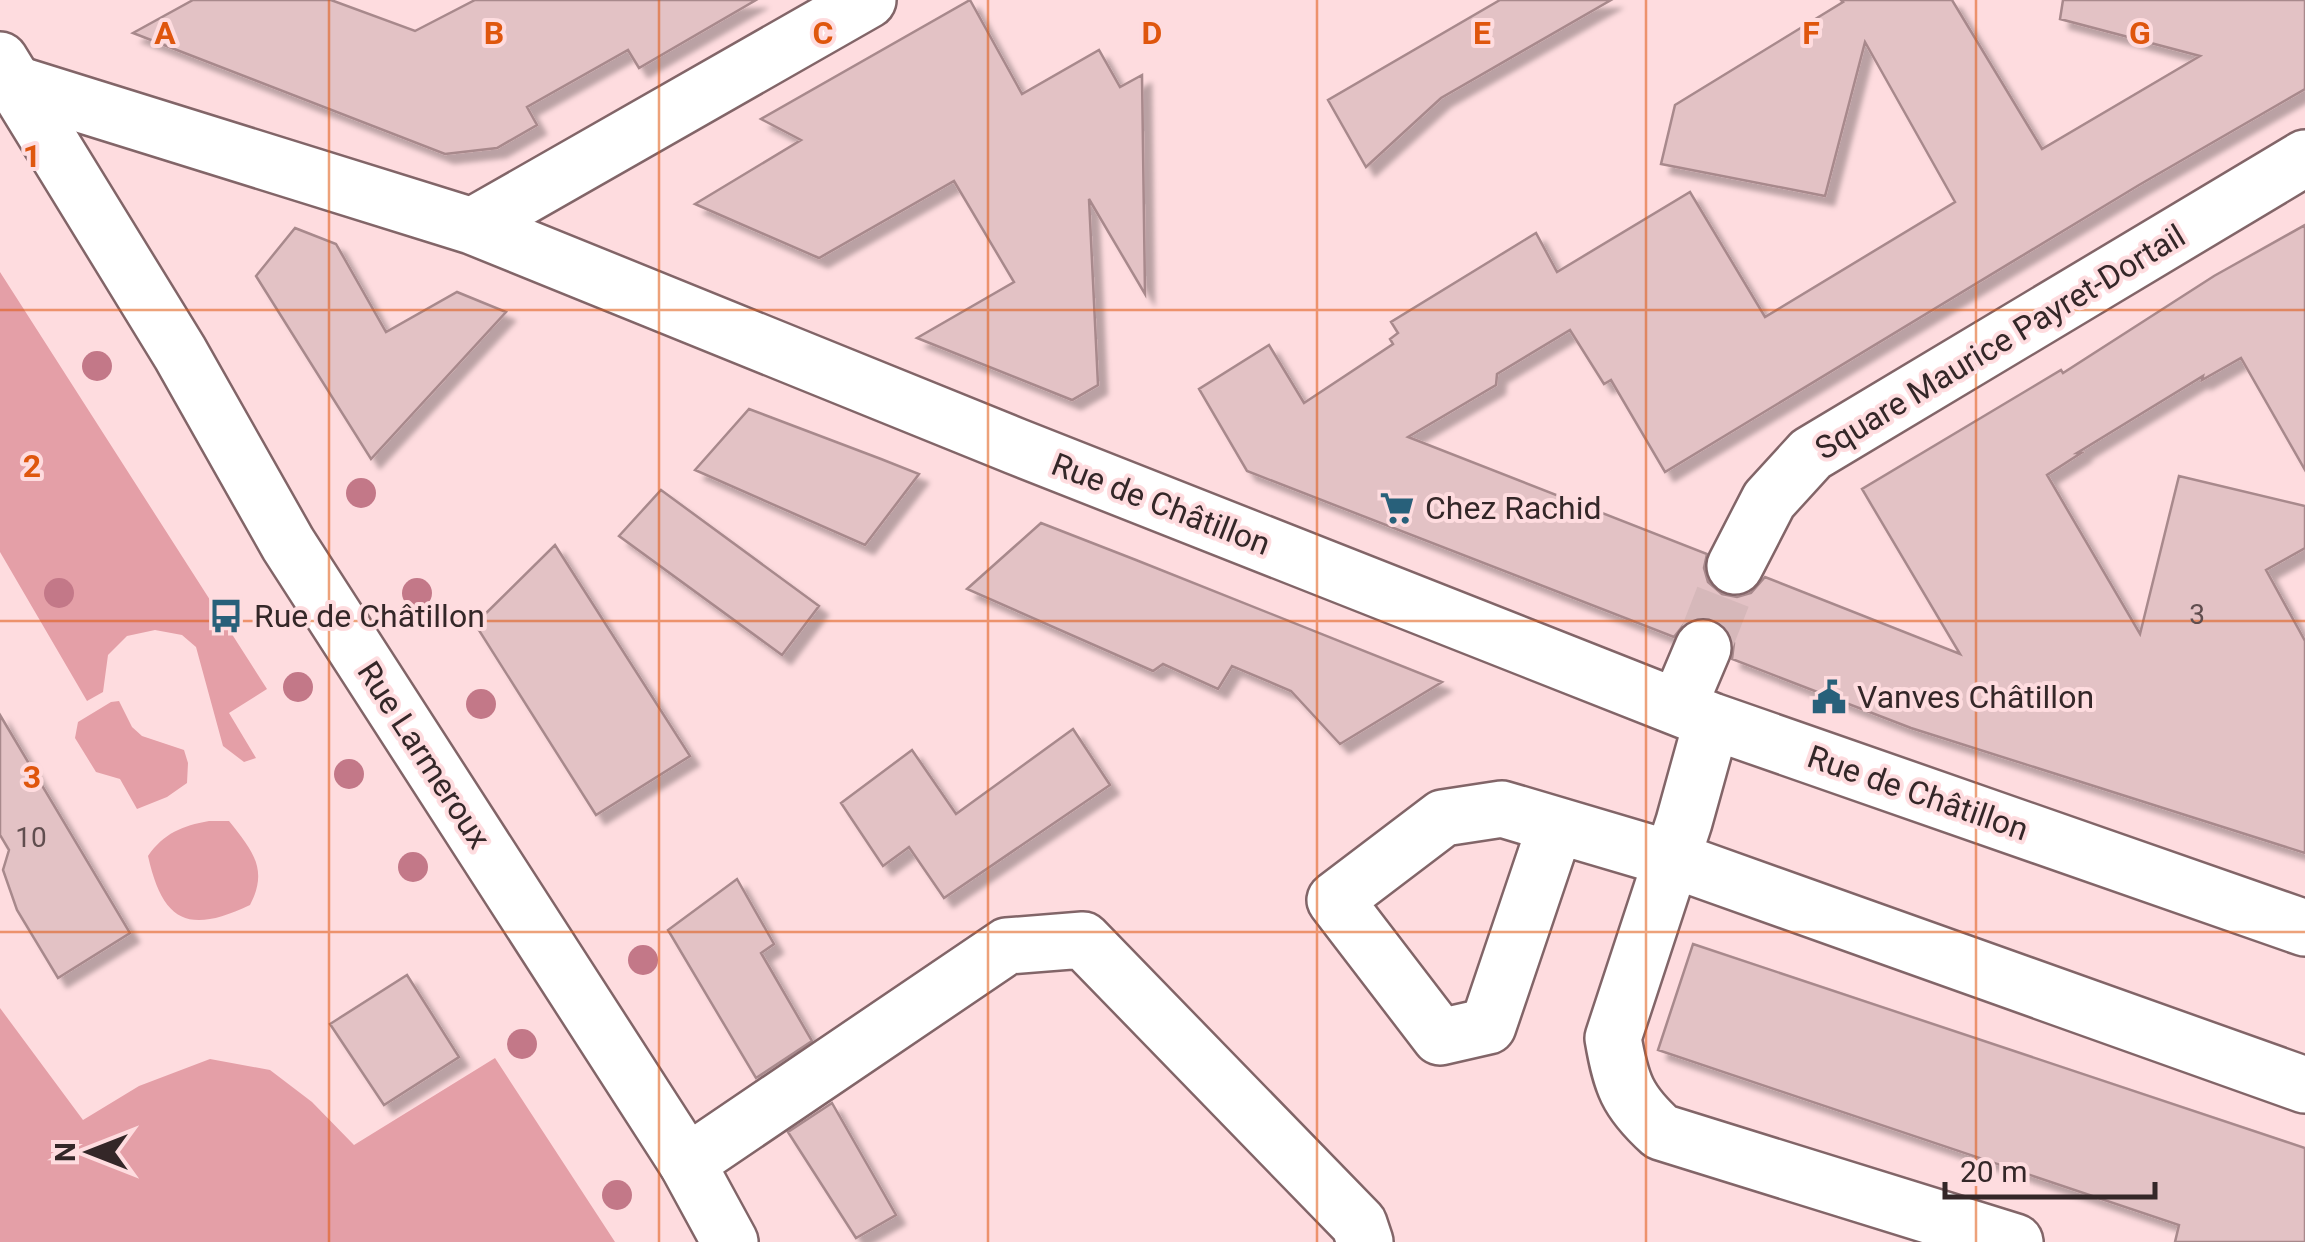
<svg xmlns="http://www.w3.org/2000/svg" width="2305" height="1242" viewBox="0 0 2305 1242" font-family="Roboto,sans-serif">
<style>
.green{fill:#e49fa7}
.building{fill:#e3c2c5;stroke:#a8898c;stroke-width:2.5;filter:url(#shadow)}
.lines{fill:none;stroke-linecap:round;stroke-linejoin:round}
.minor-tunnel{stroke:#d6b8ba;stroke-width:55;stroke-dasharray:55 28;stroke-linecap:butt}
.minor-casing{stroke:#826568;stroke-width:60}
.major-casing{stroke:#826568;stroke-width:60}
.minor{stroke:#fff;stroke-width:55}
.major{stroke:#fff;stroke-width:55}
.tree{fill:#c37888}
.grid{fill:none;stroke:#df560d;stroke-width:2.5;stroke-opacity:0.55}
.labels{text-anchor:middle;stroke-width:8;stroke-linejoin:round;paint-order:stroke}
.number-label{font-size:28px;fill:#604e4f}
.street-label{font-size:32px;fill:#342728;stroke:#fedcdf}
.poi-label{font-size:32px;fill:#342728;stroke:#fedcdf;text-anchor:start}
.grid-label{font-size:32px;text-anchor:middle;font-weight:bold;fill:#df560d;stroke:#fedcdf;stroke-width:8;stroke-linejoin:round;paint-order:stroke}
</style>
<defs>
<filter id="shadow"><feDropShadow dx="9" dy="9" stdDeviation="2.5" flood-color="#0004"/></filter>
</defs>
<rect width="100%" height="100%" fill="#fedcdf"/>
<path class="green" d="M0 272 267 689 229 713 256 758 244 762 223 746 196 647 182 635 155 630 127 636 108 655 103 692 87 701 0 552Z
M119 701 132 727 142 736 184 750 188 763 187 783 167 797 137 809 120 779 96 772 75 738 78 722 111 702Z
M209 821H229C252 850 269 869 250 905 189 934 163 923 148 856 164 833 182 826 209 821Z
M0 1008 83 1120 139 1086 210 1059 270 1070 312 1102 354 1145 495 1058 615 1242H0Z"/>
<path class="building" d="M193 0H331L415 31 475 0H756L639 68 628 50 527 107 537 125 497 148 445 154 133 33Z
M970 0 1022 94 1099 50 1120 87 1142 75 1145 294 1089 199 1098 385 1072 400 917 338 1014 282 954 181 819 258 695 204 801 140 761 119Z
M1500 0H1611L1441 98 1366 167 1328 100Z
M1841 0H1952L2042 149 2200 56 2060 19 2063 0H2305V89L2139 185 1665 472 1611 380 1604 384 1570 330 1497 374 1496 385 1408 437 1707 554 1704 568 1708 582 1722 594 1737 597 1751 593 1765 577 1960 654 1862 489 2061 370 2063 373 2214 276 2305 225V470L2241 358 2202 380 2203 376 2077 453H2081L2047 475 2140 634 2179 476 2305 506V548L2266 570 2305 641V853L1911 728 1732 659 1734 643 1728 630 1714 619 1698 617 1685 623 1674 637 1247 471 1199 389 1269 345 1304 403 1393 344 1390 339 1398 333 1391 322 1536 233 1557 272 1690 192 1765 317 1955 202 1865 42 1825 196 1661 164 1675 105 1843 2Z
M295 228 336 244 386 332 457 292 506 312 371 459 256 276Z
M749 409 881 459 919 474 865 545 695 470Z
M661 490 819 606 782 655 619 536Z
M1041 523 1136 560 1442 682 1340 744 1291 691 1232 666 1218 689 1163 664 1153 671 967 589Z
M555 545 690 756 596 815 475 624Z
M0 715 130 933 58 978 17 910 3 870 9 850 0 835Z
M1073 729 1110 785 944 898 909 847 883 866 841 803 912 750 956 814Z
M737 879 774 944 761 953 812 1041 756 1078 668 930Z
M1693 944 2305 1148V1242H2175L2179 1225 1658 1050Z
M407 975 459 1057 384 1105 330 1024Z
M832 1103 896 1215 856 1238 788 1132Z"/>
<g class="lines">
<path class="minor-tunnel" d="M1703 648 1735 566"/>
<g class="minor-casing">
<path id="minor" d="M16 84 472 226 1015 446 1712 721 2305 928
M472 226 868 0
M1735 566 1769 500 1811 454 2305 158
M1678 707 1703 648
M1712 721 1684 822 1613 1038C1621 1084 1627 1101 1661 1132L2015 1242
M1556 825 1488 1026 1440 1037 1335 900 1443 818 1502 809 1671 859 2305 1085
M687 1163 1007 946 1083 940 1359 1224 1365 1242"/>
</g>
<g class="major-casing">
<path id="major" d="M0 60 180 353 288 544 687 1163 730 1242"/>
</g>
<use href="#minor" class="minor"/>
<use href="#major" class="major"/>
</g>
<g class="tree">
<circle cx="97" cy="366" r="15"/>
<circle cx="361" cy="493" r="15"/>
<circle cx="59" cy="593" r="15"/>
<circle cx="417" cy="593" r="15"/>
<circle cx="298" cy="687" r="15"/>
<circle cx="481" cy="704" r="15"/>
<circle cx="349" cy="774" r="15"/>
<circle cx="413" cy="867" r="15"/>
<circle cx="643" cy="960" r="15"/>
<circle cx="522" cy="1044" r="15"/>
<circle cx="617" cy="1195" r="15"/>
</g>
<path class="grid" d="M329 0V1242M659 0V1242M988 0V1242M1317 0V1242M1646 0V1242M1976 0V1242M0 310H2305M0 621H2305M0 932H2305"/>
<defs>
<g id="supermarket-bare" transform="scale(2.7)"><path d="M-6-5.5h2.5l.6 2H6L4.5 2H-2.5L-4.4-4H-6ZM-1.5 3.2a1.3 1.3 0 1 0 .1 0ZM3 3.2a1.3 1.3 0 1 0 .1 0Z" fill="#28607a" stroke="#fedcdf" stroke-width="2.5" paint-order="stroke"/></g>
<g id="bus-bare" transform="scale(2.7)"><path d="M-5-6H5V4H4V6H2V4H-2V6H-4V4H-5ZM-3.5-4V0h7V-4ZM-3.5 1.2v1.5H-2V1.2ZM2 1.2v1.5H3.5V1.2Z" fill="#28607a" stroke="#fedcdf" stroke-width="2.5" paint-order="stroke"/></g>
<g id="civic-bare" transform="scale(2.7)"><path d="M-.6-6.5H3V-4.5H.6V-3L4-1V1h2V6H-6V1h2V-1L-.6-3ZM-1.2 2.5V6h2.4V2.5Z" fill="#28607a" stroke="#fedcdf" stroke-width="2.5" paint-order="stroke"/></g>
</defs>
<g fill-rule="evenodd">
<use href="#supermarket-bare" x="1397" y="508"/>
<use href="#bus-bare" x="226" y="616"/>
<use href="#civic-bare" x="1829" y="697"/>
</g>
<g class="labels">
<g class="number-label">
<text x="2197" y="624">3</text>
<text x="31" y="847">10</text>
</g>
<g class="street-label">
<text transform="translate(2000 342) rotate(-31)" y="11">Square Maurice Payret-Dortail</text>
<text transform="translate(1161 504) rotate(21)" y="11">Rue de Châtillon</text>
<text transform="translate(424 755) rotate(57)" y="11">Rue Larmeroux</text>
<text transform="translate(1918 793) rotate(19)" y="11">Rue de Châtillon</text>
</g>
<g class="poi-label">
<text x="1425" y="519">Chez Rachid</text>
<text x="254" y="627">Rue de Châtillon</text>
<text x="1857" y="708">Vanves Châtillon</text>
</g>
</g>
<g class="grid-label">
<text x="165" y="44">A</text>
<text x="494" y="44">B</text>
<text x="823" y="44">C</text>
<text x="1152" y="44">D</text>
<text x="1482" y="44">E</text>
<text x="1811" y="44">F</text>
<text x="2140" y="44">G</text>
<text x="32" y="167">1</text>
<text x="32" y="477">2</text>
<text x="32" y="788">3</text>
</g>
<g transform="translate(90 1152) rotate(270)" stroke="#fedcdf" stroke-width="8" paint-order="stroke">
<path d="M0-8L18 38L0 25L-18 38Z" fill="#342728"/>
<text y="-15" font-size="28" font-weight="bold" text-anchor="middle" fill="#342728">N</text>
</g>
<path d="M1945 1182v15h210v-15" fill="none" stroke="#342728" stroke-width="5"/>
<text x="1960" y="1182" font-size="30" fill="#342728" stroke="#fedcdf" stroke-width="8" paint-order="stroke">20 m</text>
</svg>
